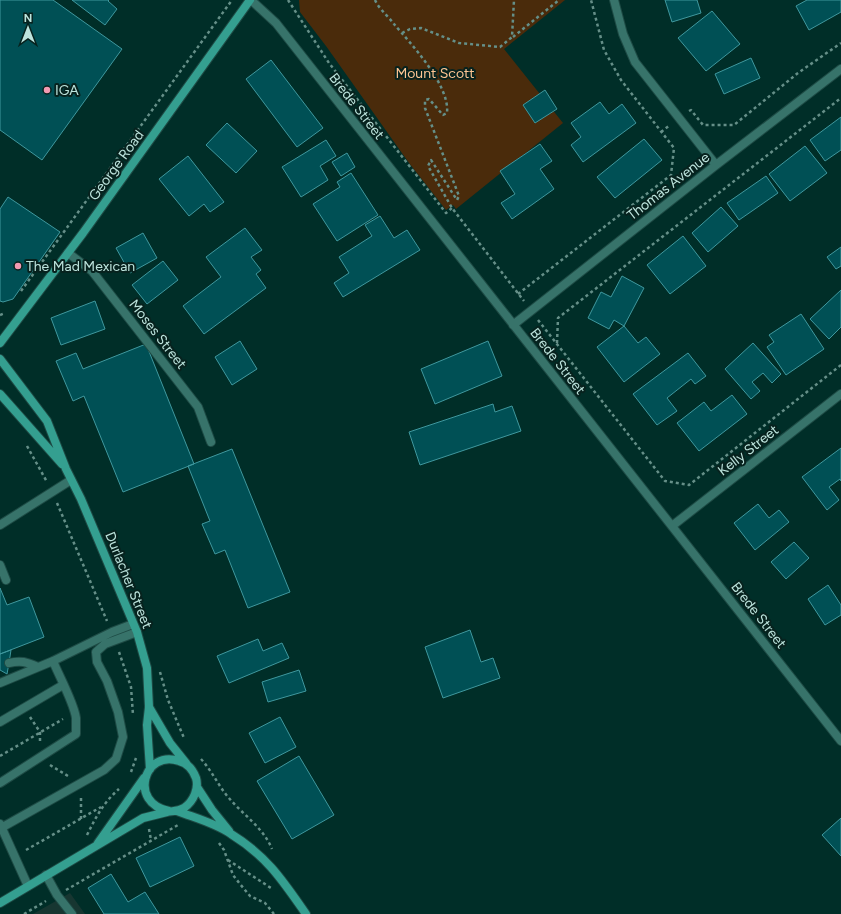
<svg xmlns="http://www.w3.org/2000/svg" width="841" height="914" viewBox="0 0 841 914" font-family="Figtree,sans-serif">
<style>
.built{fill:#173631}
.green{fill:#4a2b0b}
.building{fill:#005055;stroke:#3f989e}
.lines{fill:none;stroke-linecap:round;stroke-linejoin:round}
.lane-casing{stroke:#1e4b45;stroke-width:10}
.street-casing{stroke:#1e4b45;stroke-width:10}
.secondary-casing{stroke:#1e4b45;stroke-width:10}
.path{stroke:#658f88;stroke-width:2.5;stroke-dasharray:3 3;stroke-linecap:butt}
.lane{stroke:#37736a;stroke-width:8}
.street{stroke:#37736a;stroke-width:8}
.secondary{stroke:#349f90;stroke-width:8}
.poi-dot{fill:#f19ab2;stroke:#07221e;stroke-width:1.5}
.labels{text-anchor:middle;stroke-width:4;stroke-linejoin:round;paint-order:stroke}
.park-label{font-size:14px;fill:#fec593;stroke:#07221e}
.poi-label{font-size:14px;fill:#bde4dd;stroke:#07221e;text-anchor:start}
.street-label{font-size:14px;fill:#bde4dd;stroke:#07221e}
</style>
<rect width="100%" height="100%" fill="#002e28"/>
<path class="built" d="M70 893 85 914H33Z"/>
<path class="green" d="M299 0H565L504 49 563 123 456 209 453 205 446 210 409 163 326 46 300 12Z"/>
<path class="building" d="M0 0H53L122 49 42 160 0 130Z
M72 0H109L108 1 117 9 105 25Z
M665 0H697L701 13 672 22Z
M807 0H841V12L809 30 796 6Z
M712 11 740 44 706 71 678 38Z
M751 58 760 78 724 94 715 74Z
M271 60 323 128 297 147 246 79Z
M545 90 557 109 535 123 523 105Z
M600 102 609 114 622 104 636 123 583 162 571 145 581 137 571 123Z
M841 117V150L825 161 810 140Z
M227 123 257 151 236 173 206 145Z
M644 139 662 160 615 198 597 177Z
M326 140 336 156 320 166 328 180 301 197 282 167Z
M540 144 552 161 540 169 554 189 512 219 501 203 515 194 500 171Z
M805 146 827 173 790 201 769 174Z
M347 153 355 167 341 176 332 162Z
M188 156 224 202 210 212 204 204 189 216 159 179Z
M351 173 378 215 337 241 313 204 340 187 337 182Z
M766 176 778 193 739 220 727 203Z
M8 197 60 232 13 299 3 302 0 301V209Z
M721 207 738 226 708 252 692 233Z
M380 216 394 238 407 230 420 250 343 297 334 283 349 273 339 257 372 236 365 225Z
M245 228 262 250 251 257 261 270 256 274 266 288 204 334 183 306 221 277 206 257Z
M143 233 157 258 130 273 116 248Z
M683 236 706 266 670 294 647 265Z
M841 247V266L836 269 827 257Z
M163 261 178 280 147 304 132 285Z
M622 276 644 288 624 326 614 320 609 329 588 318 601 292 611 297Z
M841 290V327L829 339 810 319Z
M95 301 105 329 61 345 51 318Z
M801 314 824 349 786 375 767 347 774 342 769 335Z
M624 326 638 343 646 337 660 354 624 382 597 347Z
M240 341 257 369 232 385 215 357Z
M488 341 502 376 435 404 421 369Z
M753 343 781 374 772 383 763 373 752 382 760 391 751 399 725 369Z
M146 344 194 464 123 492 84 396 73 401 56 361 76 353 83 369Z
M688 353 706 376 695 384 691 379 667 398 677 411 657 425 633 394Z
M732 395 747 414 699 451 677 423 704 402 711 411Z
M493 404 495 412 512 406 521 431 420 465 409 432Z
M841 448V481L840 479 829 487 839 500 827 510 802 477Z
M232 449 290 592 248 608 225 550 215 554 202 524 210 521 188 466Z
M758 504 769 518 779 510 789 522 755 550 734 523Z
M794 542 809 558 786 579 771 562Z
M828 585 841 605V615L825 625 808 599Z
M0 588 7 605 29 597 44 637 0 654Z
M470 630 481 662 493 658 500 678 443 698 425 647Z
M258 639 263 651 282 643 289 658 229 683 217 656Z
M11 650 9 663 7 674 0 670V654Z
M299 670 306 691 268 702 262 682Z
M280 717 296 747 265 763 249 733Z
M299 756 334 815 292 839 257 781Z
M841 818V856L822 835Z
M180 837 194 866 150 887 136 858Z
M111 874 128 902 145 892 159 914H104L88 888Z"/>
<g class="lines">
<g class="lane-casing">
<path id="lane" d="M68 253 92 271 198 407 211 442
M0 525 71 480
M0 565 6 580
M9 663C21 660 26 662 38 667
M0 683 53 661 112 632 133 624
M0 722 63 685
M0 783 76 734C76 729 76 723 76 718 74 703 59 676 53 661
M0 824 28 886
M1 828 104 770 116 759 123 737 118 712 107 681 97 662 96 652 105 644 137 632
M46 875 57 895 72 914"/>
</g>
<g class="street-casing">
<path id="street" d="M251 0 276 23 841 741
M614 0 623 34 635 62 716 165
M513 325 716 165 841 69
M672 526 841 394"/>
</g>
<g class="secondary-casing">
<path id="secondary" d="M0 343 83 233 250 0
M0 359 47 421 66 469 81 499 137 632 147 668 149 707 147 725 150 769
M0 394 62 464
M149 707 170 743 186 763
M197 787 212 810 229 831
M177 811C195 818 215 823 231 834 267 856 283 881 306 914
M98 843 144 778
M0 903 143 818C151 816 159 814 167 812 173 811 179 811 184 808 194 801 199 788 196 778 193 770 187 763 179 761 144 749 128 803 169 811"/>
</g>
<path class="path" d="M288 0 329 63 446 213 452 208
M375 0C379 9 388 16 394 24 411 44 450 85 447 113L443 115 429 99 425 100V108L459 196 457 200 431 160 428 166 452 208 524 301
M402 33 410 29 421 28 459 43 500 47 512 37 514 0
M513 37 559 0
M689 111 691 110 703 125H734L798 73 841 43
M661 132 670 125
M21 291 232 0
M518 294 671 175 674 148 621 80 604 50 591 0
M0 315 5 313
M538 320 665 481 689 485 841 365
M557 343 558 318 841 98
M27 446 47 482
M57 503 107 621
M119 652 131 687 133 715
M160 672 168 700 184 738
M30 717 40 732V743
M0 756 63 719
M201 759C212 771 218 785 228 797 242 814 263 827 272 849
M50 765 68 776
M131 772 136 758
M81 798V819
M149 829 151 840
M87 835C96 817 103 803 119 789
M219 843 224 850 233 875 240 884 250 896 265 903 274 914
M26 850 101 807
M228 860 271 888
M66 890 178 825
M24 914 46 901"/>
<use href="#lane" class="lane"/>
<use href="#street" class="street"/>
<use href="#secondary" class="secondary"/>
</g>
<g class="poi-dot">
<circle cx="47" cy="90" r="4"/>
<circle cx="18" cy="266" r="4"/>
</g>
<g class="labels">
<g class="park-label">
<text x="435" y="78">Mount Scott</text>
</g>
<g class="poi-label">
<text x="55" y="95">IGA</text>
<text x="26" y="271">The Mad Mexican</text>
</g>
<g class="street-label">
<text transform="translate(357 106) rotate(52)" y="5">Brede Street</text>
<text transform="translate(116 165) rotate(-54)" y="5">George Road</text>
<text transform="translate(668 186) rotate(-38)" y="5">Thomas Avenue</text>
<text transform="translate(158 334) rotate(52)" y="5">Moses Street</text>
<text transform="translate(558 361) rotate(52)" y="5">Brede Street</text>
<text transform="translate(748 450) rotate(-38)" y="5">Kelly Street</text>
<text transform="translate(129 580) rotate(68)" y="5">Durlacher Street</text>
<text transform="translate(759 615) rotate(52)" y="5">Brede Street</text>
</g>
</g>
<g transform="translate(28 28)" stroke="#07221e" stroke-width="3" paint-order="stroke">
<path d="M0-3L7 15L0 10L-7 15Z" fill="#bde4dd"/>
<text y="-6" font-size="11" font-weight="bold" text-anchor="middle" fill="#bde4dd">N</text>
</g>
</svg>
